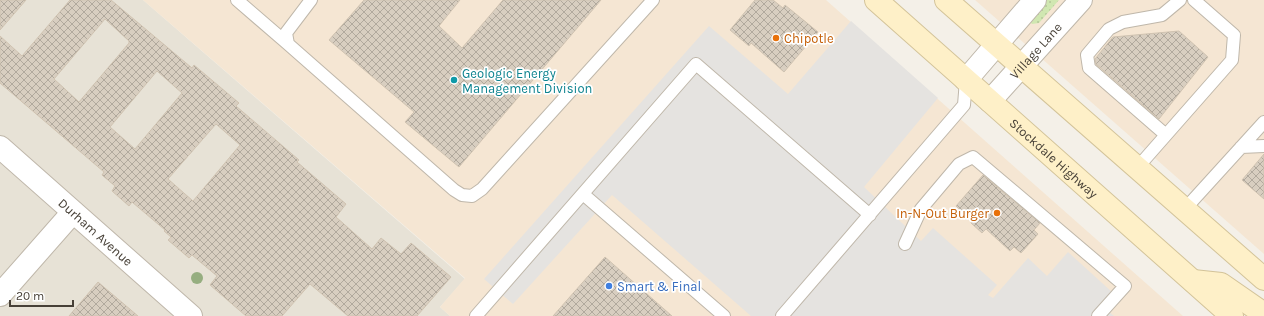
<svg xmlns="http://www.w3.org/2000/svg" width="1264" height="316" viewBox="0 0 1264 316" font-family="Karla,sans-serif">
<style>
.residential{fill:#e7e2d6}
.commercial{fill:#f5e6d3}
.grass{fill:url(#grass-dots)}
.parking{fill:#e5e3e0}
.building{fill:url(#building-cross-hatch);stroke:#d0c3b1;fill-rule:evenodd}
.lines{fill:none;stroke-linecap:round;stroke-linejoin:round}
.lane-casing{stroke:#bfb7aa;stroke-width:14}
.street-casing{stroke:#bfb7aa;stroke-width:24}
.secondary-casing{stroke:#d3c399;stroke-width:24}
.lane{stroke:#fff;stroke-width:12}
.street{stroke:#fff;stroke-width:22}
.secondary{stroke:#fef0c8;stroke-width:22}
.tree{fill:#96ae80}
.food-dot{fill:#e8710a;stroke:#fff;stroke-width:1.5}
.culture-dot{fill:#0f9aa8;stroke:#fff;stroke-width:1.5}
.shop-dot{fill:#3f7fe0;stroke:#fff;stroke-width:1.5}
.labels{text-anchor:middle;stroke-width:3.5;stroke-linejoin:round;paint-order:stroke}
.food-label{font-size:13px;fill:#c56008;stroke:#fff;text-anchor:start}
.street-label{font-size:13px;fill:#474037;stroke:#fff}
.culture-label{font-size:13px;fill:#0d838f;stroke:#fff;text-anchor:start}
.shop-label{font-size:13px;fill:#366cbe;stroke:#fff;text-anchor:start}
</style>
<defs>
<pattern id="grass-dots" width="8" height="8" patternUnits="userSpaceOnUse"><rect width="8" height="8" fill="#d0e7b1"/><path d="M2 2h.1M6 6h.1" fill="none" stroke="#b4c799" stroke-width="1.8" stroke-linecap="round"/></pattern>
<pattern id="building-cross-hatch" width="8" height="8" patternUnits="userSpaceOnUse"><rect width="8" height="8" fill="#d8cec0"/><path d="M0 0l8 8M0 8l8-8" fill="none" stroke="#b1a99d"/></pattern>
</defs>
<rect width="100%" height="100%" fill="#f4f0e8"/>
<path class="residential" d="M0 0H143L465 279 440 307 450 316H0Z"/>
<path class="commercial" d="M143 0H826L1183 316H450L440 307 465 278Z
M975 0H1264V254Z"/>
<path class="grass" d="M1044 0H1059L1039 23 1032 24 1030 22Z"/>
<path class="parking" d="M851 21 938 98 864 187 921 241 933 228 997 285 988 295 993 298 1028 258 1047 276 1068 252 1112 292 1102 306 1114 316H751L612 195 513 304 484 279 709 26 788 94Z"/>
<path class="building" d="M0 0H26L0 30Z
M70 0H111L192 68 194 65 239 103 236 106 299 160 297 162 346 204 336 217 372 249 381 238 401 254 411 243 451 277 417 316H348L310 284 282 316H246L210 285 217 276 192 255 189 258 168 240 171 237 164 231 165 230 132 202 129 206 112 191 115 186 102 175 104 172 0 83V36L22 56ZM105 19 129 41V43L79 102 54 79ZM157 71 182 93 135 149 110 127ZM216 124 240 145 193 201 168 179Z
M364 0H460L439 26 462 48 503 0H601L459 167 405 122 414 112 329 40Z
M755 0H773L783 8 785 5 818 32 784 72 751 43 749 46 730 30Z
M1179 31 1208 57 1159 119 1096 64 1095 59 1113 37Z
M1264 154V199L1242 180Z
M983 175 1040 223 1034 230 1038 234 1021 253 1014 247 1010 251 986 229 982 233 971 223 972 220 956 206Z
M605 257 672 316H553Z
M98 282 138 316H69Z"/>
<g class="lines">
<g class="lane-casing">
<path id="lane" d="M237 0 288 44
M311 0 286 33 288 44 454 190 462 195 472 196 482 189 653 0
M1166 135 1089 68 1087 55 1109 29 1123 22 1162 15 1180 0
M1241 147 1264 146
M1137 168 1232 60 1234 35 1194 0
M583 194 724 316
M1184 210 1264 122
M905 244 921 209 959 164 973 157 1125 286 1098 316
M476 316 696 64 870 215
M782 316 964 105 966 80"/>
</g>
<g class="street-casing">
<g id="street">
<path d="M966 80 1035 0"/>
<path id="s1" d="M990 101 1081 0"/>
<path id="s2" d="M0 147 191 316"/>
<path d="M0 295 73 212"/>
</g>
</g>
<g class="secondary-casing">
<g id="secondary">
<path id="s3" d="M876 0 1232 316"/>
<path d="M946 0 1264 279"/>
<path d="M1193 281 1221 284 1264 314"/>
</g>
</g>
<use href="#lane" class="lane"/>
<use href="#street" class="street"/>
<use href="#secondary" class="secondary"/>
</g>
<circle class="tree" cx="197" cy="278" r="6"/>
<g class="food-dot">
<circle cx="776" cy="38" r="4"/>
<circle cx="997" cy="213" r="4"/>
</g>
<circle class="culture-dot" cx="454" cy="80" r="4"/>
<circle class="shop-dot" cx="609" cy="286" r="4"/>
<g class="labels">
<g class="food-label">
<text x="784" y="43">Chipotle</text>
<text x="989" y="218" text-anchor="end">In-N-Out Burger</text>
</g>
<g class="street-label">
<text dy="5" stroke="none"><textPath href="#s1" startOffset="68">Village Lane</textPath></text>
<text dy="5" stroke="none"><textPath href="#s3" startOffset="238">Stockdale Highway</textPath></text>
<text dy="5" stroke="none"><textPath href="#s2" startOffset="128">Durham Avenue</textPath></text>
</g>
<g class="culture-label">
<text x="462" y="78">Geologic Energy<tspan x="462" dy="15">Management Division</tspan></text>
</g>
<g class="shop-label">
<text x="617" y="291">Smart &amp; Final</text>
</g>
</g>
<path d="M10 300v6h63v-6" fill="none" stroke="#474037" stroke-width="2"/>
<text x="16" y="300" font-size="12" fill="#474037" stroke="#ffffff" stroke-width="3" paint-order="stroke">20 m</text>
</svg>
